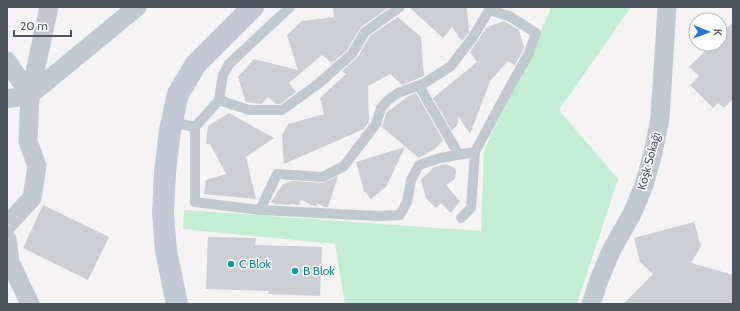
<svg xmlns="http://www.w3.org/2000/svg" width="740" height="311" viewBox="0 0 740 311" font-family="Cabin,sans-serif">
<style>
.green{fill:#c3eed4}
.building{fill:#ccced4}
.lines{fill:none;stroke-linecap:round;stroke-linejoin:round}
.lane{stroke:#c0c9cf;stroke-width:10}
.street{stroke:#c0c9cf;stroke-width:19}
.secondary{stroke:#c1cad4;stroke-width:22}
.culture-dot{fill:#0f9aa8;stroke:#fff;stroke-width:1.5}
.labels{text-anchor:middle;stroke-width:3;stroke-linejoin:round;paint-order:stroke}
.street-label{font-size:12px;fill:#4a555e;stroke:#fff}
.culture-label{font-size:12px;fill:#0d838f;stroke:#fff;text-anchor:start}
</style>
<rect width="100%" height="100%" fill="#f4f2f2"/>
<path class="green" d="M552 7H631L559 110 618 179 577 304H345L335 244 183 229 184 210 481 231 484 150Z"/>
<path class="building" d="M333 7 388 8 361 27 347 50 332 63 322 55 289 83 296 92 280 104H276L268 97 261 104 246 102 238 77 254 59 298 70 287 35 302 21 334 17Z
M409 7H467L469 32 462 41 452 27 443 38Z
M398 17 421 37 424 76 402 85 390 74 368 86 369 122 364 129 284 164 282 135 288 124 324 114 320 98 346 74 342 71 357 58 370 36Z
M504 21 519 30 524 47 523 50 515 65 508 61 490 81 470 134 458 116V124L452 131 433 98 477 62 470 52 487 27Z
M733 22V99L724 108 718 103 713 108 690 85 699 76 689 67 712 44H720V36Z
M416 93 443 140 436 148 419 158 382 127 386 113 407 97Z
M229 113 274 138 246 157 256 199 204 194 206 180 226 174 210 144H206L208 126Z
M405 147 386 187 371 199 364 191 356 162Z
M446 164 456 169 455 179 446 185 460 201 451 213 441 203 436 208 426 198 421 180 434 167Z
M338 176 328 207H325L317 203 316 206H314L301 200 299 205 291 204 289 205 274 204 271 202 283 184 292 181 323 183Z
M43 205 109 237 88 280 23 248Z
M694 222 701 246 691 263 733 275V304H623L653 274 640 262 634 238Z
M208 237 256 238 255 245 322 247 320 296 268 294 269 291 206 289Z"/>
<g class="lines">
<path class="lane" d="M290 7 229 64 223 75 219 100 195 127V202L260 210 379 216 400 215 407 202 411 180 419 165 440 158 475 152 471 208 461 218
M419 86 459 155
M219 100 249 110H282L318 84 352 54 365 32 400 7
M171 129 181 124 195 127
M475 152 506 94 529 53 536 33 509 16 489 10
M260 210 277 174 323 177 344 166 376 124 381 108 388 100 398 93 423 84 451 66 473 37 491 7"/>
<path class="street" d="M7 61 30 95
M7 99 30 95 137 7
M7 225 32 198 37 166 28 141 30 95 49 7
M7 239 10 262 30 304
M591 304 599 280 611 251 633 212 644 185 653 153 660 118 667 7"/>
<path class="secondary" d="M177 304 166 251 163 213 165 172 170 130 178 94 196 64 253 7"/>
</g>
<g class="culture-dot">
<circle cx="231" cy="264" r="4"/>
<circle cx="295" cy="271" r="4"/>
</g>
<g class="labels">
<g class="street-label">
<text transform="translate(649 161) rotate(-75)" y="4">Köşk Sokağı</text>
</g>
<g class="culture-label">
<text x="239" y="268">C Blok</text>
<text x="303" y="275">B Blok</text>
</g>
</g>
<rect width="740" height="311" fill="none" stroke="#4a555e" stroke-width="16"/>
<g transform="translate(708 32) rotate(91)"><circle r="19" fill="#ffffff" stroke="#b7bbbf"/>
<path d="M0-3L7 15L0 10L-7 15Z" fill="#2374dd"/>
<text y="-6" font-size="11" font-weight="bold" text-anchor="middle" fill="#4a555e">K</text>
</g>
<path d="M14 30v6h57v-6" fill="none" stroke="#4a555e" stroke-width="2"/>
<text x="20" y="30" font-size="12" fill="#4a555e" stroke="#ffffff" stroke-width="3" paint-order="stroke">20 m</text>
</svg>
